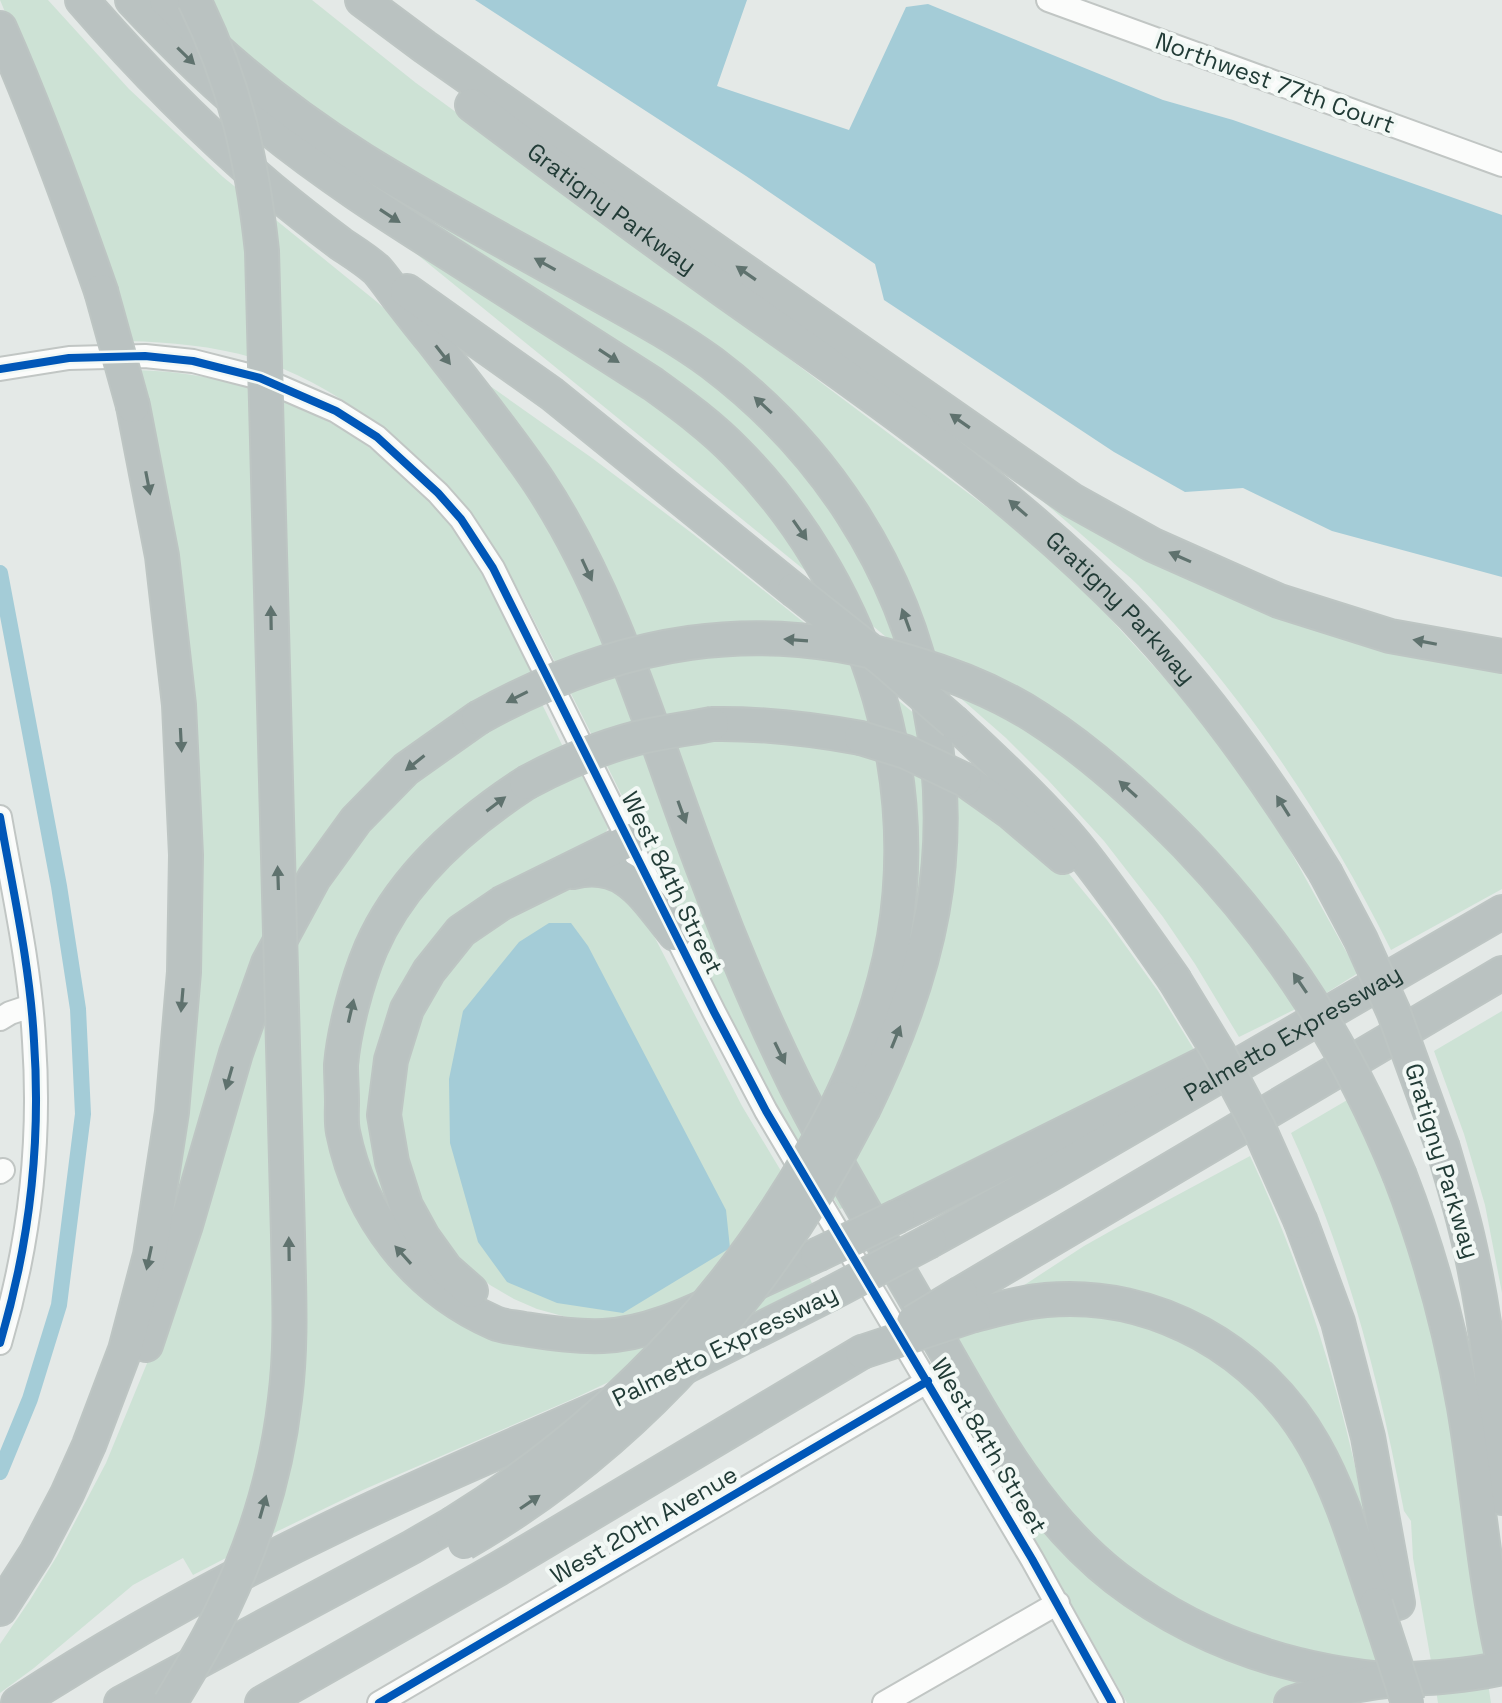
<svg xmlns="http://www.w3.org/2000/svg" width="1502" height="1703" viewBox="0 0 1502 1703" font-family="'Space Grotesk',sans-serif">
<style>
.green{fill:#cde2d5}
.water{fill:#a4ccd7}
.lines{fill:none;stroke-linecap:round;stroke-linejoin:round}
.canal{stroke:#a4ccd7;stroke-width:16}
.minor-casing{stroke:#c1c6c4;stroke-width:26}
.highway-casing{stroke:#bdc5c3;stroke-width:36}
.minor{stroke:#fbfcfb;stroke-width:22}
.highway{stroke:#bac2c1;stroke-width:32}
.highway-bridge-casing{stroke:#bdc5c3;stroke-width:36;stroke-linecap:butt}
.highway-bridge{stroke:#bac2c1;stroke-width:32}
.cycleway-casing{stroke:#f2f8f5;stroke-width:13}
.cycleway{stroke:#0057b8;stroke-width:8}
.oneway{fill:#5f726e}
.labels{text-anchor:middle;stroke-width:8;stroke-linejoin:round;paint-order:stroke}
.street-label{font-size:24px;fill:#223c37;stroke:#f2f8f5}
</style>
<rect width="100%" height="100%" fill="#e4e9e7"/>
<path class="green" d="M0 0H48L129 89 223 177 377 302 408 331 560 526 848 1206 840 1209C817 1171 792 1134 771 1096 725 1013 685 926 644 841 616 783 587 725 558 668 535 623 514 577 486 535 436 460 340 385 254 358 213 346 170 342 128 341L64 152Z
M210 0H312L416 83 634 242 1000 517 1072 579 1105 613 1169 683 1205 727 1242 776 1286 843 1358 973 1320 997 1239 1037 1195 964 1163 917 1104 841 1048 780 1006 738 941 681 801 434 443 200 232 53Z
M329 152 695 364 804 466 870 567 897 646 868 622 814 526Z
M381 225 599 361 734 462 824 586Z
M466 369 592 458 693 534 812 629 632 643Z
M136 370C266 373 383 433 460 538 491 581 511 631 534 678L343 823 173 1233 165 1230 198 859 195 698 178 563Z
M1005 470 1096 519 1502 671V889L1391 950C1325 817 1242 692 1138 585 1128 575 1117 567 1107 557 1073 527 1040 498 1005 470Z
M675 653 842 655 864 672 880 733 662 722 640 661Z
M893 696 921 719 931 814 920 924 900 968Z
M539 698 565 751 420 862 335 1066 394 1259 562 1346 807 1273 812 1283 746 1317 575 1398 365 1489 278 1531 193 1575 183 1558 133 1585 34 1668 0 1693V1644L30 1600 57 1556 106 1463 150 1356 249 1055 290 950 353 843 432 763Z
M744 735 884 757C885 817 889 880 878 940 866 1000 842 1057 819 1114L800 1078 670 743Z
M580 769 608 828 604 836 508 888 407 997 392 1220 366 1161 359 1128 356 1096 362 1027 370 996 385 956 401 923 434 873 500 815Z
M952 785 1065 869 1107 920 1158 991 1198 1056 876 1215 846 1164 854 1152Z
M610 882 640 909 742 1106 784 1176 690 1306 643 1319 588 1321 570 1318 537 1309 514 1299 490 1285 457 1257 421 1208 399 1133V1089L418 1023 438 984 462 955 474 942 509 917 573 884Z
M1502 1011V1293L1485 1205 1464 1134 1434 1051Z
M1354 1096 1433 1293 1486 1660 1432 1667 1413 1558 1411 1521 1404 1511C1379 1379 1347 1256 1291 1133Z
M1250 1156C1311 1285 1351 1426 1375 1566L1361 1540 1233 1344 1009 1295 1084 1246 1116 1228Z
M1093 1314 1176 1332 1265 1395 1316 1472 1383 1670 1216 1630 1076 1531 949 1339 981 1327 1027 1316Z
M928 1349 1037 1515 1269 1666 1314 1687 1271 1703H1127Z
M1488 1683 1491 1703H1438L1436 1690Z"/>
<path class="water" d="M475 0H747L717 86 849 130 906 7 928 4 1163 100 1233 120 1502 215V577L1332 531 1243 488 1185 492 1114 452 884 300 875 264 746 176Z
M549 923H571L588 946 726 1210 730 1248 623 1313 557 1303 507 1282 478 1242 450 1143 449 1079 463 1011 519 942Z"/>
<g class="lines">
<path class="canal" d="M0 573 59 886 78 1009 83 1114 59 1305 30 1399 0 1472"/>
<g class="minor-casing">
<path id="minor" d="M1048 0 1502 165
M0 369 69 358 145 356 193 361 260 378 336 411 377 437 438 493 461 519 493 568 714 1012 766 1111 1032 1559 1112 1703
M0 817C13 891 30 965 34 1041 41 1142 29 1246 0 1343
M0 1019 10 1013 31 1006
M0 1172 3 1170
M379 1703 928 1381
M884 1703 1058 1603"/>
</g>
<g class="highway-casing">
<g id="highway">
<path d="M82 0C140 67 203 131 271 189 294 208 317 226 341 244 353 252 366 260 377 270 384 278 391 288 397 296 409 311 420 326 432 340 468 387 506 433 539 482 619 603 656 748 708 881 734 951 763 1019 796 1086 836 1165 883 1242 927 1319 980 1410 1031 1512 1116 1578 1198 1641 1291 1672 1394 1680"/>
<path d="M132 0C173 44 217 87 264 125 324 174 388 215 453 256 520 299 586 341 653 384 682 405 712 427 737 453 860 578 924 762 894 937 884 993 865 1047 841 1098"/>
<path d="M166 0C224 61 291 115 363 160 437 206 515 247 591 290 632 313 674 335 712 363 823 447 902 566 929 703 959 853 930 973 864 1108"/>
<path d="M362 0 425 47 730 261 1072 500 1153 545 1279 601 1390 636 1502 656"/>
<path d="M0 28C38 114 70 202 101 291"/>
<path id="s1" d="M472 105C556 168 640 231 726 292 869 393 1010 489 1133 616 1207 694 1268 780 1325 872"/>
<path d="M407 291 552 394 794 590"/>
<path d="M955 723C996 762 1040 802 1076 845 1111 888 1142 934 1174 979"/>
<path d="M712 724C763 723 811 729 861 738"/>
<path d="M965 780 1010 812 1063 857"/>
<path d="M526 783C463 824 402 877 371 948 357 981 344 1030 341 1065 341 1077 342 1090 342 1102 342 1111 341 1122 343 1132 360 1216 415 1288 495 1323 504 1327 515 1327 524 1329 551 1333 576 1337 603 1336 649 1334 693 1312 734 1293 762 1280 789 1268 817 1255"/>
<path d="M573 872C626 859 646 899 675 934"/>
<path d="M1443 1148C1452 1179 1462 1211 1469 1243 1488 1326 1496 1412 1502 1498"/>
<path d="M1400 1176C1429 1251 1450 1328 1464 1407 1478 1490 1484 1574 1502 1656"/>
<path d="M898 1216 1203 1064"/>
<path d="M1301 1222 1338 1322 1368 1437 1398 1603"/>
<path id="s2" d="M930 1241 1049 1175 1502 912"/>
<path d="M471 1291 446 1269 423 1237 406 1206 392 1162 384 1115 391 1060 407 1009 429 971 461 931 502 903 630 840"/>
<path d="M961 1293 1502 973"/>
<path d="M974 1315C998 1309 1022 1302 1046 1300 1155 1290 1261 1351 1314 1445 1342 1494 1358 1551 1376 1604"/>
<path d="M146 1345 186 1225 236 1053 268 963 314 878 356 820 406 769 478 718"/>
<path d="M681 1369 828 1295"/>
<path d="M0 1609 36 1553 67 1494 89 1445 125 1350 150 1255 172 1112 184 972 186 855 179 705 162 556 133 406"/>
<path d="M18 1703C123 1635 233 1575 346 1521 432 1480 519 1443 606 1405"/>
<path d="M121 1703 412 1547 452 1524"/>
<path d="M262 1703 498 1569 862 1352"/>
<path d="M1291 1703C1324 1692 1360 1683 1395 1680 1431 1678 1466 1676 1502 1668"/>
</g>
</g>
<use href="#minor" class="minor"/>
<use href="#highway" class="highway"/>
<g class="highway-bridge-casing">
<path id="highway-bridge" d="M101 291 133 406
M794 590 885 662 955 723
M478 718C618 640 758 614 913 663 957 676 1001 694 1039 719 1093 754 1141 798 1186 844 1282 944 1348 1048 1400 1176
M861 738 906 752 965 780
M526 783C561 764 599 748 637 738 662 732 687 729 712 724
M1325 872 1361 940 1394 1013 1443 1148
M1174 979 1219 1053 1259 1128 1301 1222
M817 1255 898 1216
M828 1295 930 1241
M913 1322 961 1293
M862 1352 974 1315
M452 1524C623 1418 751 1278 841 1098
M464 1543C639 1443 773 1286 864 1108
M1376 1604 1408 1703
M170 1703C190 1670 210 1637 226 1602 256 1539 277 1469 285 1399 292 1345 289 1290 288 1235L262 251C252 159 235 83 194 0"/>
</g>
<use href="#highway-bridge" class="highway-bridge"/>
<g class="cycleway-casing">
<path id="cycleway" d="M0 369 69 358 145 356 193 361 260 378 336 411 377 437 438 493 461 519 493 568 714 1012 766 1111 1032 1559 1112 1703
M0 817C13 891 30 965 34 1041 41 1142 29 1246 0 1343
M379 1703 928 1381"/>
</g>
<use href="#cycleway" class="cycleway"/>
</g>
<defs><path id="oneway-solid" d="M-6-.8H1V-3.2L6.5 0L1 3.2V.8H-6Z" transform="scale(2)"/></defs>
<g class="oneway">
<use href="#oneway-solid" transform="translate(186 56) rotate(44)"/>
<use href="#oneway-solid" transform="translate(390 216) rotate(33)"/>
<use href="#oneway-solid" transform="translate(545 264) rotate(-151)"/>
<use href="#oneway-solid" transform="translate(746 273) rotate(-145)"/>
<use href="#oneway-solid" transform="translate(443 355) rotate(52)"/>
<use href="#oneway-solid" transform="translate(609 356) rotate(33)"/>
<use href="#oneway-solid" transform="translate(763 405) rotate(-137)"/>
<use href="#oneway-solid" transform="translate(960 421) rotate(-145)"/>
<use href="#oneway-solid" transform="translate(148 483) rotate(79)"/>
<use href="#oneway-solid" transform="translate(1018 508) rotate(-139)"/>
<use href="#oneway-solid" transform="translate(800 530) rotate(55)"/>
<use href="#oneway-solid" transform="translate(1180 557) rotate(-156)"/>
<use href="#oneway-solid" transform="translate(587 570) rotate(65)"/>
<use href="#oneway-solid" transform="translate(271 618) rotate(-91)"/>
<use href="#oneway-solid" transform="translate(906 620) rotate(-110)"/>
<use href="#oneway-solid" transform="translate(796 640) rotate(-176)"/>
<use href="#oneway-solid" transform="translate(1425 642) rotate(-169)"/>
<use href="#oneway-solid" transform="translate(517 697) rotate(153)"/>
<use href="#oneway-solid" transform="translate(181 740) rotate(87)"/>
<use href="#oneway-solid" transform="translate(415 763) rotate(142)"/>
<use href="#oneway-solid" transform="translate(1128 789) rotate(-138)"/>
<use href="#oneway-solid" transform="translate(496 804) rotate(-37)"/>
<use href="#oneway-solid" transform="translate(1283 806) rotate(-122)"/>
<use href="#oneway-solid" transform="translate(682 812) rotate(70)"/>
<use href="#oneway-solid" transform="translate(278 878) rotate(-92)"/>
<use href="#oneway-solid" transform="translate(1300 983) rotate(-124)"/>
<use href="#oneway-solid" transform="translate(182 1000) rotate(95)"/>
<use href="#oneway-solid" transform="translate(351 1011) rotate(-77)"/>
<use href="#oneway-solid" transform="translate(896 1037) rotate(-68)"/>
<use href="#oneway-solid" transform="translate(780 1053) rotate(64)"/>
<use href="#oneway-solid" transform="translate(229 1078) rotate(106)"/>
<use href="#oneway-solid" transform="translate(289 1249) rotate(-91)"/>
<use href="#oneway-solid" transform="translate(403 1255) rotate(-132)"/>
<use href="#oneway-solid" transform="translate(149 1258) rotate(102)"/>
<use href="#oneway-solid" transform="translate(530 1502) rotate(-34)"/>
<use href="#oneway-solid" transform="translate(263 1507) rotate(-74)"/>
</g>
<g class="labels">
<g class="street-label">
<text transform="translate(1275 83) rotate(20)" y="8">Northwest 77th Court</text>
<text dy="8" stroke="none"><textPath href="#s1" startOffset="174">Gratigny Parkway</textPath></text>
<text dy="8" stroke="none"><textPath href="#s1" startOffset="822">Gratigny Parkway</textPath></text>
<text transform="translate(672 883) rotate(64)" y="8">West 84th Street</text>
<text dy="8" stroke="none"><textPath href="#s2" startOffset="418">Palmetto Expressway</textPath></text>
<text transform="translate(1442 1161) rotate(73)" y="8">Gratigny Parkway</text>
<text transform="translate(725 1346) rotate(-26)" y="8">Palmetto Expressway</text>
<text transform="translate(989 1446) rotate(59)" y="8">West 84th Street</text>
<text transform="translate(644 1525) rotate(-30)" y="8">West 20th Avenue</text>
</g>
</g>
</svg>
